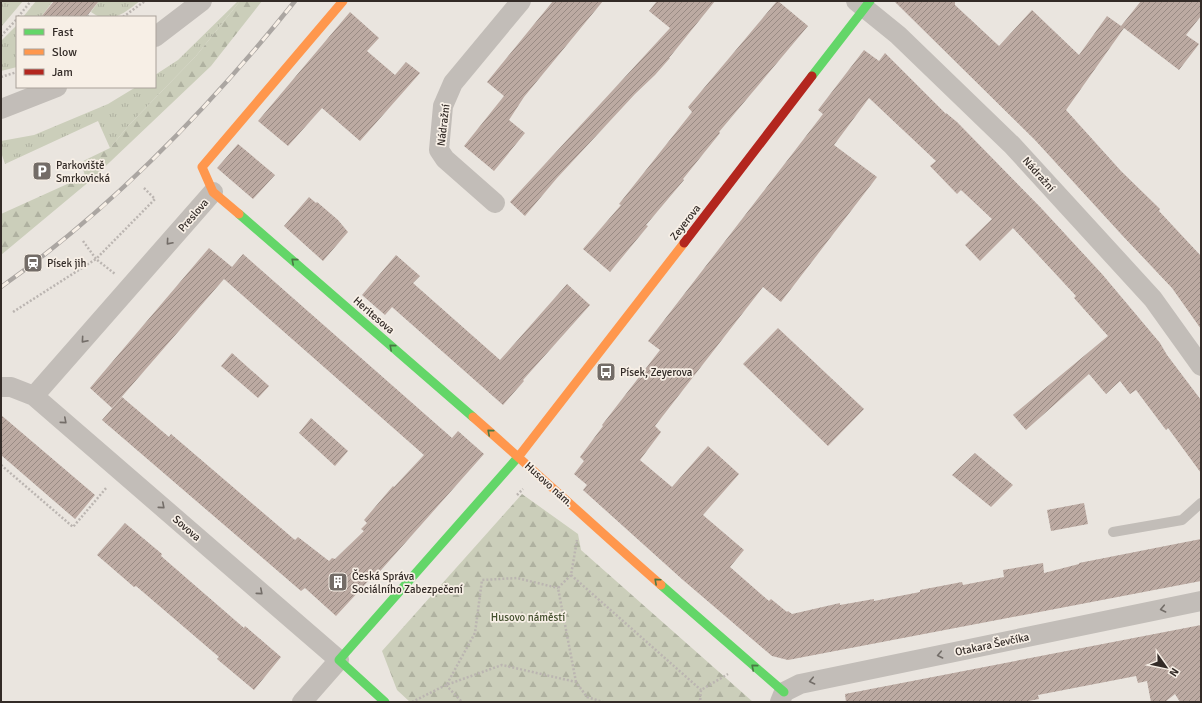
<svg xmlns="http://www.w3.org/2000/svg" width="1202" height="703" viewBox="0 0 1202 703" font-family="Signika,sans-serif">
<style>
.grass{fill:url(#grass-tufts)}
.forest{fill:url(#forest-firs)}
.building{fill:url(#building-hatch)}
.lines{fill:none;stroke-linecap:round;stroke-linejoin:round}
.path{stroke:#bbb5b1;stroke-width:2.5;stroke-dasharray:2 2;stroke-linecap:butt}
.lane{stroke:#c2bdb8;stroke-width:10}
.street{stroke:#c2bdb8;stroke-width:20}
.fast{stroke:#63d668;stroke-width:9}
.slow{stroke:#ff974d;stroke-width:9}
.jam{stroke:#b3261e;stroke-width:9}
.rail-casing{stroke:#aba6a2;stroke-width:4.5}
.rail{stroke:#f7efe6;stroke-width:3;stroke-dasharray:9;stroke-linecap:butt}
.oneway{stroke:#736d68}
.oneway2{stroke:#497844}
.labels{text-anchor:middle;stroke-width:3.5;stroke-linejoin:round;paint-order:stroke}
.street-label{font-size:11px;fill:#332b27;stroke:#f7efe6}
.poi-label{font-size:11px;fill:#332b27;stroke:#f7efe6;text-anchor:start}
.park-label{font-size:11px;fill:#434f2d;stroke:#f7efe6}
</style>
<defs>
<pattern id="grass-tufts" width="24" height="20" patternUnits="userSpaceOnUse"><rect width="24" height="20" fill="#cbceba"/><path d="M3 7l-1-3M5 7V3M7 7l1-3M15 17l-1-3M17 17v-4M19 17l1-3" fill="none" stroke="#afb1a0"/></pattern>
<pattern id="forest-firs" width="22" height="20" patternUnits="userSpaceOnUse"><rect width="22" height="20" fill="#cbceba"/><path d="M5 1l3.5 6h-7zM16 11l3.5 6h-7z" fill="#afb1a0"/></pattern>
<pattern id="building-hatch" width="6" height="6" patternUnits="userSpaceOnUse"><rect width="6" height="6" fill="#bcaaa2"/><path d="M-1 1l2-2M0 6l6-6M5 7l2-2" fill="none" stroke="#998b84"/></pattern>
</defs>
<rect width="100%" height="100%" fill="#eae5df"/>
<path class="grass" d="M1 1H23L1 27Z
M36 1H53L41 17H23Z
M99 1H140C124 13 110 26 91 12Z
M238 1H240L196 56 129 125 110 148 98 121 5 164 1 152V141L34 135 108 104 136 87H155V75L178 60Z
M17 25V67L1 71V41Z"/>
<path class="forest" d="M240 1H262L211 66 91 180 1 255V214L85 176 81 162 110 148 129 125 196 56Z
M522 494 578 534 581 550 753 702H410L397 690 382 651Z"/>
<path class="building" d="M54 1H99L86 17H41Z
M553 1H603L524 97 509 120 525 133 494 171 464 146 504 96 487 82Z
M657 1H715L669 58H670L655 75 635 94 557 178 525 216 510 202 670 28 649 11Z
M777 1H778L808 26 719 132 720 133 683 179 684 180 646 225 648 226 610 272 583 249 621 205 619 204 692 112 688 107Z
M894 1H955V5L999 46 1032 10 1079 55 1107 16 1121 26 1141 1H1201V16L1186 35 1199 44 1179 70 1124 28 1066 110 1121 171 1160 209 1159 211 1201 256V329L1172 288 1121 234 1035 140Z
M350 12 379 38 367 51 395 75 406 62 420 73 360 141 322 108 288 146 258 121Z
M864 50 879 61 885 53 946 114V113L957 122 1042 209 1102 274 1160 343 1167 355 1201 400V473L1168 428 1166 430 1136 390 1130 394 1120 381 1106 394 1089 374 1026 430 1013 415 1108 336 1074 298 1076 296 1013 228 980 261 965 245 992 219 961 190 957 194 930 166 936 161 869 98 834 145 877 177 781 302 763 287 655 426 661 432 640 460 672 487 708 446 739 474 703 515 744 550 730 567 769 601 771 599 787 612 788 611 792 614 840 603V605L874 599V601L920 592V590L962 582 963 585 1004 577 1003 570 1043 563 1044 573 1079 564V563L1201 539V581L788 660 772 656 683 580 583 490 587 485 574 474 584 461 580 457 603 426 602 425 660 350 648 341 823 114 818 110Z
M238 144 275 175 253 199 217 168Z
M309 197 316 203 317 202 338 220 348 232 323 261 284 226Z
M209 248 232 267 243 254 452 438 458 431 484 454 374 578 372 577 336 616 305 588 301 591 102 420 122 397 169 437 171 434 295 540 298 537 329 561 332 558 335 559 364 531 361 529 367 523 364 520 393 486 394 487 424 455 224 279 112 408 90 388Z
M396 255 420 276 413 283 500 360 567 284 590 305 523 380 524 381 503 405 392 307 385 315 362 295Z
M778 328 864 409 828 446 743 364Z
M232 353 269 386 258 398 221 366Z
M1 415 95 495 75 519 1 455Z
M311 418 348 451 335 466 299 433Z
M975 453 1013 485 991 507 952 475Z
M1084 503 1088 524 1051 531 1047 510Z
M125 523 162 554 161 556 244 628 245 626 281 657 254 690 217 659 219 657 136 586 134 587 97 555Z
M1201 625V702H1180L1175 694 1165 702H1151L1147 681 1138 683 1136 676 1038 695 1039 699 1023 702H846L845 694Z"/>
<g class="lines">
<path class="path" d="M87 15 89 17
M18 17 31 1
M123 17 145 1
M1 36 17 19
M1 77 17 72
M83 241 96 259 155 199 144 188
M13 312 96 259 115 274
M1 465 73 527 107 487
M517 495 523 489
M571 575 701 690
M576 682 558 588 571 575 577 540
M447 684 475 633 482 580 517 578 558 588
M446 685 462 702
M412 702 446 685 502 665 576 682 587 697 603 702
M698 702H700L701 690 728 674"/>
<path class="lane" d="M1113 532 1182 520 1201 503"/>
<path class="street" d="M856 1 898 35 1012 145 1153 299 1201 366
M155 37 202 1
M1 109 57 87
M495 203 445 159 439 150 443 106 453 83 521 1
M1 387H11L34 396 213 192
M34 396 339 660 302 702
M780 702 784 692 800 684 1201 601"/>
<path class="fast" d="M812 76 870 1
M239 214 473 417
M661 585 784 692
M385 702 339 660 519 456"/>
<path class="slow" d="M239 214 213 192 202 167 343 1
M473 417C536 472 598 530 661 585
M519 456 684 243"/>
<path class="jam" d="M684 243 812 76"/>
<g class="rail-casing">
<path id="rail" d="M1 287C113 208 209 108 295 1"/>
</g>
<use href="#rail" class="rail"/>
</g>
<defs><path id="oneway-chevron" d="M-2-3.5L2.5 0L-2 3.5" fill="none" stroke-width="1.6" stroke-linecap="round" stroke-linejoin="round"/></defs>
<g class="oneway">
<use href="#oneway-chevron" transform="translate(169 242) rotate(131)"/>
<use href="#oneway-chevron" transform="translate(84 340) rotate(131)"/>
<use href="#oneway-chevron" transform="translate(64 421) rotate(41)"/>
<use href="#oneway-chevron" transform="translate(162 506) rotate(41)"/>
<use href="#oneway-chevron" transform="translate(260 592) rotate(41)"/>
<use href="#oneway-chevron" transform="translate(1163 609) rotate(168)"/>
<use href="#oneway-chevron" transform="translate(940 655) rotate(168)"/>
<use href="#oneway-chevron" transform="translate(812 681) rotate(168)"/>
</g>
<g class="oneway2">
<use href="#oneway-chevron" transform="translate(294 261) rotate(-139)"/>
<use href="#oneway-chevron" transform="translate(392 347) rotate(-139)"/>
<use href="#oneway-chevron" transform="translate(490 432) rotate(-139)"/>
<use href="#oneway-chevron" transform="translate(657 581) rotate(-138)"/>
<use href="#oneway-chevron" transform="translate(754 667) rotate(-140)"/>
</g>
<defs>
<g id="parking-square" transform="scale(1)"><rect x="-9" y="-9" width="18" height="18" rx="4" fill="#736c67" stroke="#f7efe6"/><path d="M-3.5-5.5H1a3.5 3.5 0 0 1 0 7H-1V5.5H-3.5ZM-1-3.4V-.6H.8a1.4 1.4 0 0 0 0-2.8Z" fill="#fff"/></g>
<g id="station-square" transform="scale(1)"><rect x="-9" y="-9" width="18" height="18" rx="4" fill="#736c67" stroke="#f7efe6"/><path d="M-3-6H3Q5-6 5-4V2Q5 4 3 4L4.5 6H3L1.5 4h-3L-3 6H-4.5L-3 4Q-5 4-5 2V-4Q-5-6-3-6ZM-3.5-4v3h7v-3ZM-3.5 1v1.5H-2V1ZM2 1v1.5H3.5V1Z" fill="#fff"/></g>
<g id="bus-square" transform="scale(1)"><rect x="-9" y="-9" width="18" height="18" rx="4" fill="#736c67" stroke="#f7efe6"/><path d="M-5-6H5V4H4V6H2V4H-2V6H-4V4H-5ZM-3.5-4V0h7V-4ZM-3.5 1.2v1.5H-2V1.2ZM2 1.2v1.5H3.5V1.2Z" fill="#fff"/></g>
<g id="building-square" transform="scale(1)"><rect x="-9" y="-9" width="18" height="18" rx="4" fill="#736c67" stroke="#f7efe6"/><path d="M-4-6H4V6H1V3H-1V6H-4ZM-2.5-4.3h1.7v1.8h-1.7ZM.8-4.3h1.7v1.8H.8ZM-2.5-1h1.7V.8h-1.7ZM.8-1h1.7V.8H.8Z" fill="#fff"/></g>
</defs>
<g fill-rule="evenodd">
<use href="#parking-square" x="42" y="171"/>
<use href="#station-square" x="33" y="263"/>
<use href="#bus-square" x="606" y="372"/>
<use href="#building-square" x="338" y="582"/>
</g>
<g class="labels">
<g class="street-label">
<text transform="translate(443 125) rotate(-83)" y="4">Nádražní</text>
<text transform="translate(1039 174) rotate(48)" y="4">Nádražní</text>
<text transform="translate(193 215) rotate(-49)" y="4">Preslova</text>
<text transform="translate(685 222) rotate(-52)" y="4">Zeyerova</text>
<text transform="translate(374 315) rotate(41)" y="4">Heritesova</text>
<text transform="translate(549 484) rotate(42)" y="4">Husovo nám.</text>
<text transform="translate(187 528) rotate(41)" y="4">Sovova</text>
<text transform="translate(992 644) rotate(-12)" y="4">Otakara Ševčíka</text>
</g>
<g class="poi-label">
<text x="56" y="169">Parkoviště<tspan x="56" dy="13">Smrkovická</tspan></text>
<text x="47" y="267">Písek jih</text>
<text x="620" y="376">Písek, Zeyerova</text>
<text x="352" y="580">Česká Správa<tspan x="352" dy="13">Sociálního Zabezpečení</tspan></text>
</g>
<g class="park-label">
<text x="528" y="621">Husovo náměstí</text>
</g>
</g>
<rect width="1202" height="703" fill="none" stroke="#332b27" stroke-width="4"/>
<rect x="16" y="16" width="140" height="72" fill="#f7efe6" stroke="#a9a19a"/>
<rect x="24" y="29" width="20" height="6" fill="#63d668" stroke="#a9a19a"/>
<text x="52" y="36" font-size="12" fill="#332b27">Fast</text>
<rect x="24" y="49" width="20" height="6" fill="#ff974d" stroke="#a9a19a"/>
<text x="52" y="56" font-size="12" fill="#332b27">Slow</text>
<rect x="24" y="69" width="20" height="6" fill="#b3261e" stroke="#a9a19a"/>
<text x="52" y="76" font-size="12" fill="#332b27">Jam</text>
<g transform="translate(1166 667) rotate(123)" stroke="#f7efe6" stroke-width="3" paint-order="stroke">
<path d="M0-3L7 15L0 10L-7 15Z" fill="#332b27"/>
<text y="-6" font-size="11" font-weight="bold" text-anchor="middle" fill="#332b27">N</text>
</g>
</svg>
